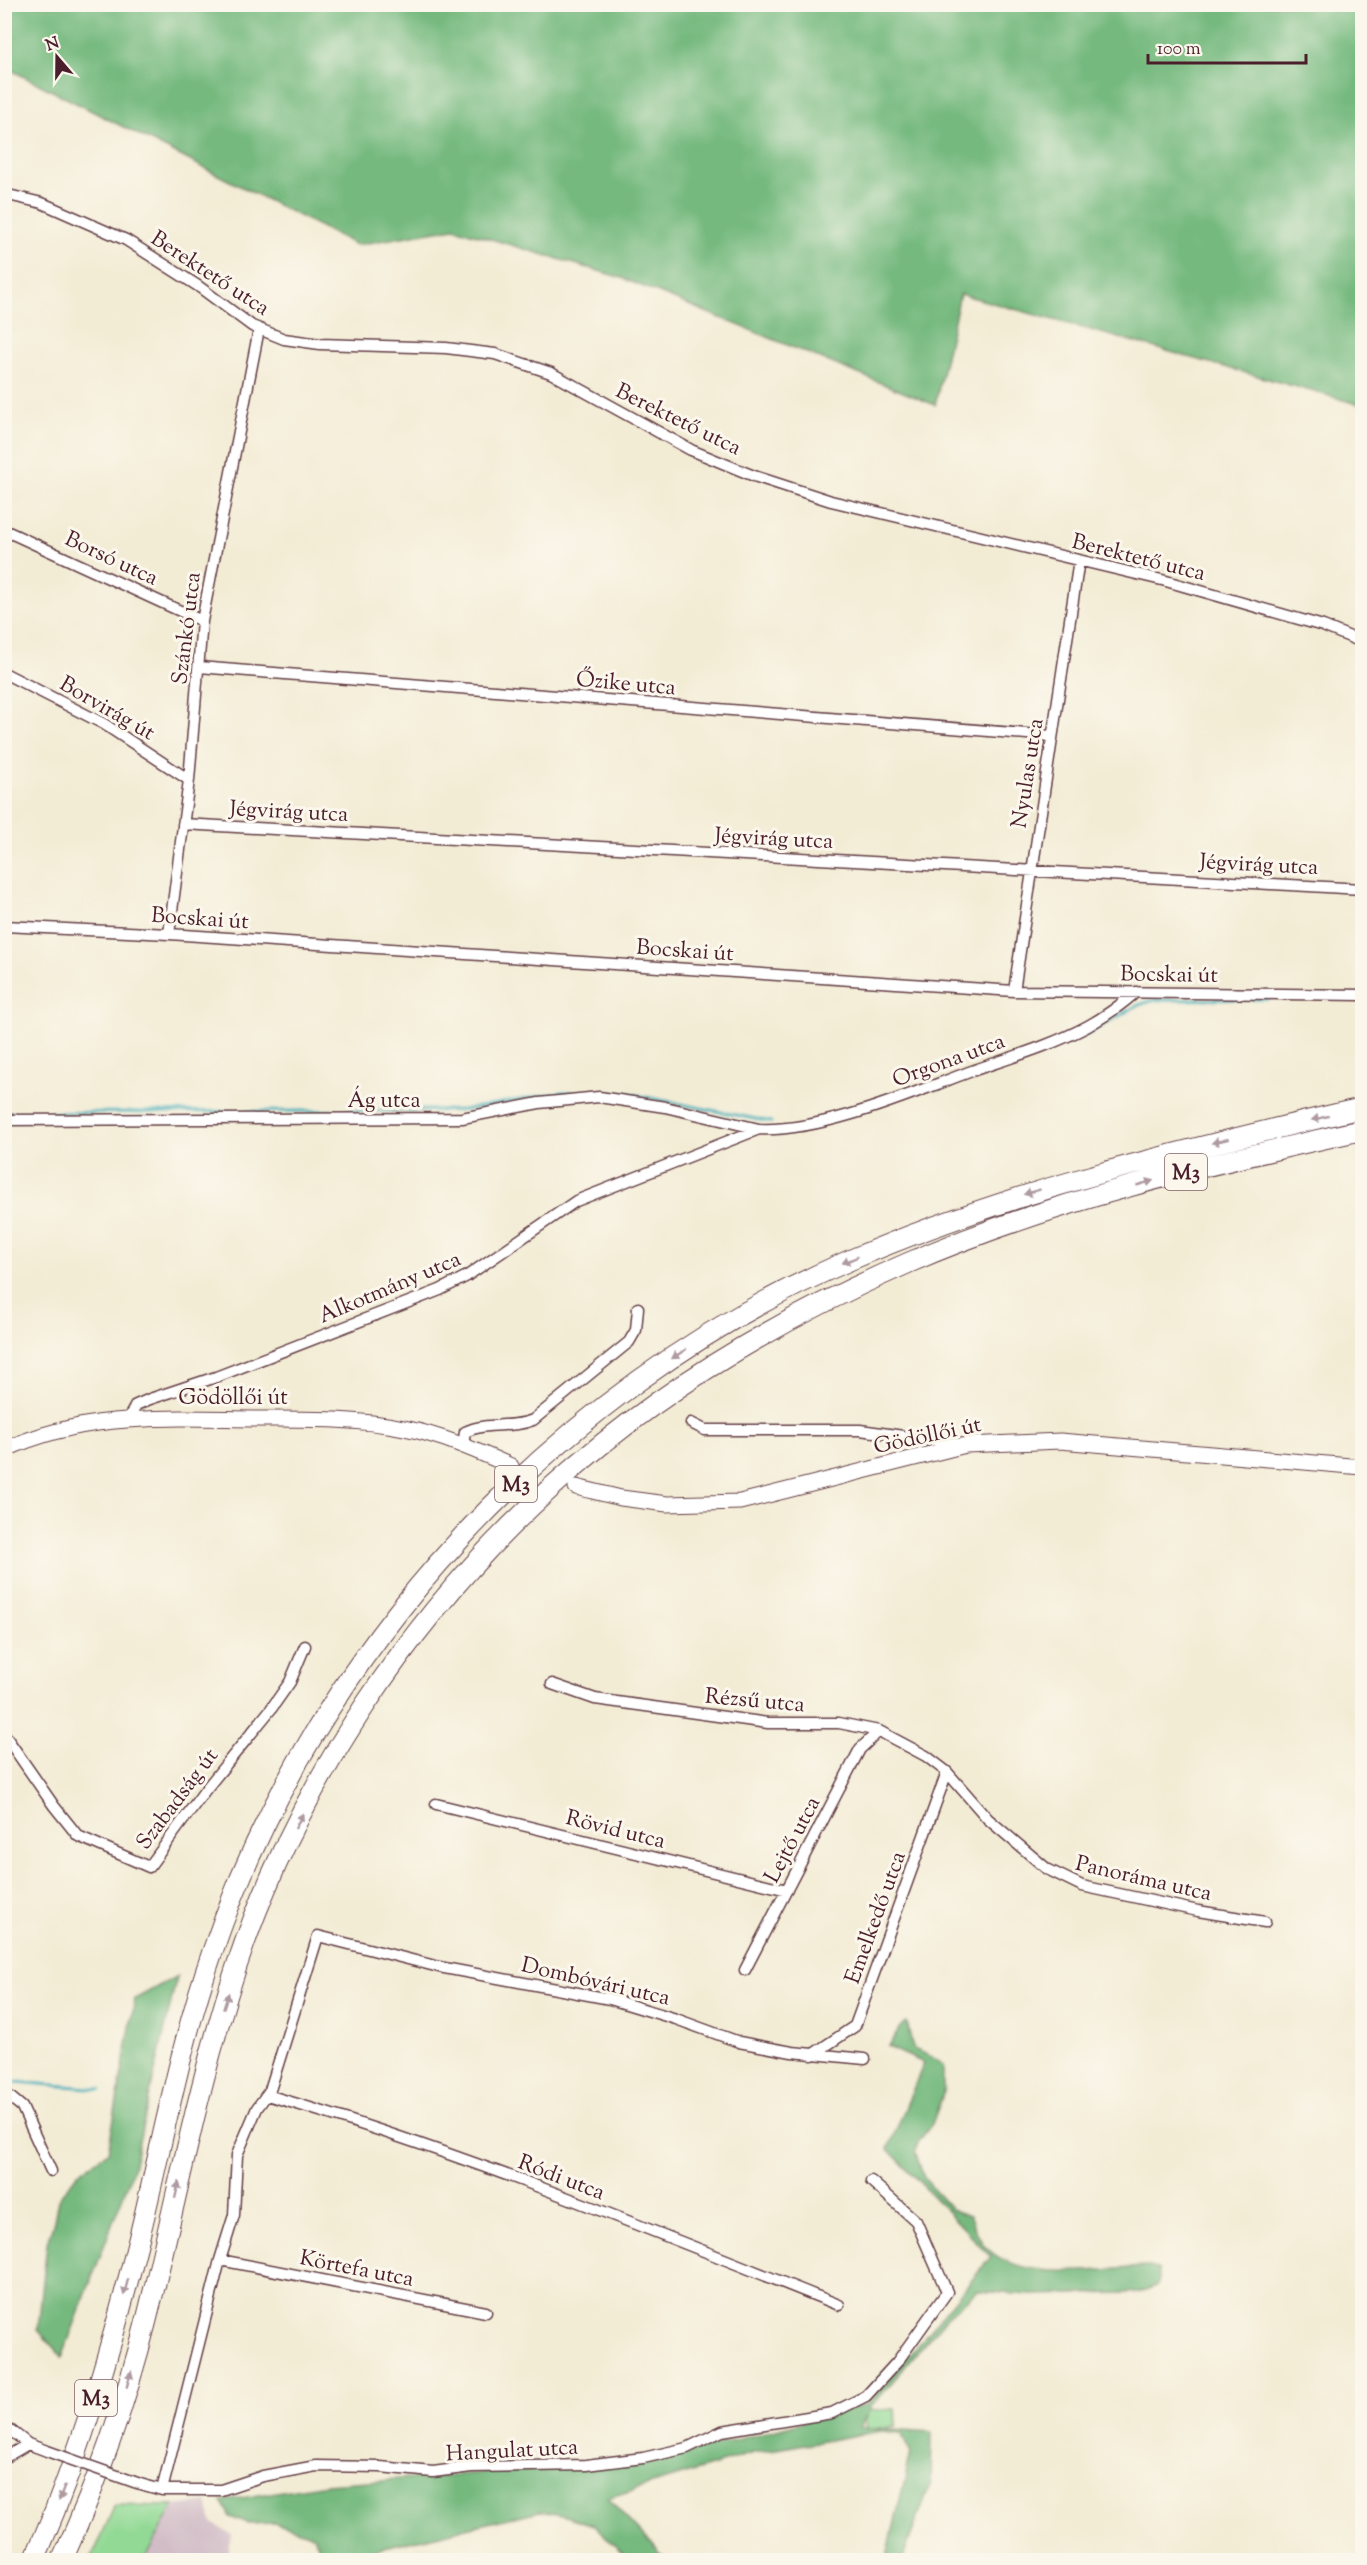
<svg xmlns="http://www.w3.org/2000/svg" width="1367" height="2565" viewBox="0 0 1367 2565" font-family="'Sorts Mill Goudy',serif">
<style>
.industrial{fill:#d2bdc7}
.green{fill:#91d994;stroke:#6e7c60;stroke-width:1.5}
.forest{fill:#74b97e;stroke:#5f6c54;stroke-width:1.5}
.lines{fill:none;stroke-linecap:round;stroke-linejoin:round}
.stream{stroke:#3eadba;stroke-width:3}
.minor-casing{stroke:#633e44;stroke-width:13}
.secondary-casing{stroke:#633e44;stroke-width:17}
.motorway-casing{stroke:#633e44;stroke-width:22}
.minor{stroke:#fff;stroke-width:10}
.secondary{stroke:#fff;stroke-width:15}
.motorway{stroke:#fff;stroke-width:20}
.minor-bridge-casing{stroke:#633e44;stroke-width:13;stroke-linecap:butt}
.minor-bridge{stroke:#fff;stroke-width:10}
.oneway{fill:#ae9aa0}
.labels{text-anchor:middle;stroke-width:6;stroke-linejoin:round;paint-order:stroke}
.shield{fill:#fbf7ec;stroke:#7f6065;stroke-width:1.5}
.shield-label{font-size:21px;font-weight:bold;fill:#4a1f2b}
.street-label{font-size:22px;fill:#4a1f2b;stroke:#fbf7ec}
</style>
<rect width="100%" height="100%" fill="#fbf7ec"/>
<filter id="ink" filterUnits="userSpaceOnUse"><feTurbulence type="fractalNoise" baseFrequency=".0167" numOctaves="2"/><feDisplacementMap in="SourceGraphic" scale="12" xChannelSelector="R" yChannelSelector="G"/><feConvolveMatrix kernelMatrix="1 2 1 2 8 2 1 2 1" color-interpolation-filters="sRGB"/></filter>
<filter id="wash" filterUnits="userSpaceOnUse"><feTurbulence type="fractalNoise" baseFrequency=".008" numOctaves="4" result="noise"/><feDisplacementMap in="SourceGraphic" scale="24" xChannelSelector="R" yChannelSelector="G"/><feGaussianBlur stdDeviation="1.35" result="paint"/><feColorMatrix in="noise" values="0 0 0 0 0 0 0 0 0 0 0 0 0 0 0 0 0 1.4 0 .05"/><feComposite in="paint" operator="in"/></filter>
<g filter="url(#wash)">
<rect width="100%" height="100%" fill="#f3ecd5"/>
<path class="industrial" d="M207 2502 212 2523 232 2535 227 2560H144L174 2506Z"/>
<path class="green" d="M895 2409 896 2426 867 2429 865 2411Z
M115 2505 174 2506 144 2560H91Z"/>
<path class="forest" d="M4 5H1362V405L960 294 935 405 622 278 454 228 356 245 5 67Z
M177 1976 132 2172 62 2357 38 2330 47 2243 54 2221 58 2199 77 2174 108 2152 135 1999Z
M907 2022 913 2049 930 2056 943 2065V2094L932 2124 919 2141 915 2151 924 2178 951 2209 969 2216C974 2225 978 2237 984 2245 1018 2285 1103 2268 1149 2267L1158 2269 1159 2278 1157 2286 1139 2292 1126 2293 1030 2295 977 2291 946 2318 871 2407 860 2427 932 2432 931 2482 902 2560H886L911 2453 901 2433 881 2431 753 2453 607 2498 666 2560H630L594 2525 562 2515 540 2511 379 2548 361 2560H324L314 2536 275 2523 248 2524 230 2517 222 2501 326 2484 663 2460 868 2404 991 2257 888 2149 924 2063 888 2047 900 2027Z"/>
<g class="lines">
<path class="stream" d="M939 1089 1088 1034 1136 1006 1154 1000 1268 999
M608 1093 631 1094 771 1122
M4 1113 463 1110 563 1092 592 1093
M779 1135 806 1130
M4 2081 101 2089"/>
</g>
</g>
<g filter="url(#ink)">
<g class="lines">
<g class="minor-casing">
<path id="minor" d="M4 194 42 203 126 240 198 286 252 326 284 339 320 344 446 348 495 354 551 373 691 450 754 476 831 501 1166 581 1323 626 1362 642
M4 530 202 621
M199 667 1051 736
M4 673 104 724 189 780
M183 824 1362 889
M4 926 169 934 1014 991 1362 995
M169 934 189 780 202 621 259 329
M1014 991 1079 560
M4 1120 462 1118 539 1103 599 1097 665 1107 759 1129C822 1132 910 1094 969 1072 1009 1058 1051 1046 1088 1026 1106 1016 1121 1005 1136 992
M128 1419 136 1405 150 1399 216 1377 440 1290 467 1276 576 1201 759 1129
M691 1423 705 1430H860L961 1444
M463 1445 465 1432C487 1421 512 1429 533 1420L629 1342 636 1330 638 1308
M552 1684 595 1699 768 1723H839L879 1731 926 1756 947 1772 988 1819 1047 1869 1082 1886 1198 1911 1265 1922
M4 1734 54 1806 78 1836 149 1867 206 1789 271 1709 290 1682 305 1646
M436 1804 787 1890
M745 1970 860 1749 879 1731
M812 2055 855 2026 947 1772
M4 2092 22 2107 51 2171
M267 2095C462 2152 651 2230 839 2305
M220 2260 486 2312
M4 2425 28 2444 47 2451
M4 2458 28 2444
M140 2484 162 2490H221L263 2476 316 2466 380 2467 433 2472 471 2467 586 2465 643 2458 687 2448 722 2431 832 2413 866 2396 897 2362 947 2292 916 2221 871 2181
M162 2490 220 2260 234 2215 237 2155 257 2108 270 2090 318 1936 439 1967 610 1999 676 2019 739 2042 792 2052 865 2059"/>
</g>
<g class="secondary-casing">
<path id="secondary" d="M4 1450C86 1412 167 1418 254 1419 304 1419 355 1418 404 1428 441 1435 477 1451 511 1466
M576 1487 621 1498 667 1504 740 1502 966 1445 1060 1441 1362 1467"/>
</g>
<g class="motorway-casing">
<path id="motorway" d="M34 2560C81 2455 112 2345 140 2234 163 2140 180 2045 212 1953 315 1649 554 1389 848 1261 1014 1189 1188 1149 1362 1108
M62 2560C97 2484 125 2404 146 2322 176 2203 198 2082 237 1965 296 1787 413 1611 553 1486 657 1391 779 1319 908 1263 1053 1200 1209 1164 1362 1130"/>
</g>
<use href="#minor" class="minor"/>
<use href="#secondary" class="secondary"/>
<use href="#motorway" class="motorway"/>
<g class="minor-bridge-casing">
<path id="minor-bridge" d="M47 2451 140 2484"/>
</g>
<use href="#minor-bridge" class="minor-bridge"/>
</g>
<defs><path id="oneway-solid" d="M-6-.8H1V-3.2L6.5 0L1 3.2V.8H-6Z" transform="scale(1.5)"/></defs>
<g class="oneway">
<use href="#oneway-solid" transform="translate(1320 1118) rotate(167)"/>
<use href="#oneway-solid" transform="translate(1220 1141) rotate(166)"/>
<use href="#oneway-solid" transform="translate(1145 1183) rotate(-16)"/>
<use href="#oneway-solid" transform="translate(1032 1192) rotate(163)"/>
<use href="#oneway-solid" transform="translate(850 1260) rotate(157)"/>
<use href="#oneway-solid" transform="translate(679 1354) rotate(147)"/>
<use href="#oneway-solid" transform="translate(299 1821) rotate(-63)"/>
<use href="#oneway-solid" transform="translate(226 2001) rotate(-72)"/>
<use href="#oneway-solid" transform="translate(177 2190) rotate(-77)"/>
<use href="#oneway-solid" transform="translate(126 2287) rotate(105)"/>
<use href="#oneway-solid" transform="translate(129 2379) rotate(-74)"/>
<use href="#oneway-solid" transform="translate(62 2493) rotate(111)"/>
</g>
</g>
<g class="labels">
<g class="shield">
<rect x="1165" y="1154" width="42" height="36" rx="4.5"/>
<rect x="495" y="1466" width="42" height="36" rx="4.5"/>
<rect x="75" y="2380" width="42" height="36" rx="4.5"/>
</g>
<g class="shield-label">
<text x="1186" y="1179">M3</text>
<text x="516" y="1491">M3</text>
<text x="96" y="2405">M3</text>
</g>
<g class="street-label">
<text transform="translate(211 272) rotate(33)" y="8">Berektető utca</text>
<text transform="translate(679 418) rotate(26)" y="8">Berektető utca</text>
<text transform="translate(1139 556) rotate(14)" y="8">Berektető utca</text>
<text transform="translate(112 557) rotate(25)" y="8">Borsó utca</text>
<text transform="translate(185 628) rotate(-83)" y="8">Szánkó utca</text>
<text transform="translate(626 682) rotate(5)" y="8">Őzike utca</text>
<text transform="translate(108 707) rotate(30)" y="8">Borvirág út</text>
<text transform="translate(1026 773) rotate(-81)" y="8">Nyulas utca</text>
<text transform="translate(289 810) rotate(3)" y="8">Jégvirág utca</text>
<text transform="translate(774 837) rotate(3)" y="8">Jégvirág utca</text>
<text transform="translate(1259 863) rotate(3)" y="8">Jégvirág utca</text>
<text transform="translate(200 917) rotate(4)" y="8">Bocskai út</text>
<text transform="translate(685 949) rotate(4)" y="8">Bocskai út</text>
<text transform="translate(1169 973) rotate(1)" y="8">Bocskai út</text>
<text transform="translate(948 1059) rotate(-20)" y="8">Orgona utca</text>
<text x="384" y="1107">Ág utca</text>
<text transform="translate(389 1286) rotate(-23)" y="8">Alkotmány utca</text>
<text x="233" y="1404">Gödöllői út</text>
<text transform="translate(927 1434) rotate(-12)" y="8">Gödöllői út</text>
<text transform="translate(755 1699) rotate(5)" y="8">Rézsű utca</text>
<text transform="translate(176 1798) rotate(-53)" y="8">Szabadság út</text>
<text transform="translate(616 1828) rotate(14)" y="8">Rövid utca</text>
<text transform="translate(791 1839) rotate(-62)" y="8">Lejtő utca</text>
<text transform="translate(1144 1877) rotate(13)" y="8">Panoráma utca</text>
<text transform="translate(874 1917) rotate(-70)" y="8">Emelkedő utca</text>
<text transform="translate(596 1980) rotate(13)" y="8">Dombóvári utca</text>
<text transform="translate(562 2176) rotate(21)" y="8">Ródi utca</text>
<text transform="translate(357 2267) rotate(11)" y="8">Körtefa utca</text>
<text transform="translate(512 2449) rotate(-3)" y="8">Hangulat utca</text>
</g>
</g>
<rect width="1367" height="2565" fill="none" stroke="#fbf7ec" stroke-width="24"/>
<g transform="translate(57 57) rotate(340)" stroke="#fbf7ec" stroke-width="4.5" paint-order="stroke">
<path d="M0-4.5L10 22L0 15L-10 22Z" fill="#4a1f2b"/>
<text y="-9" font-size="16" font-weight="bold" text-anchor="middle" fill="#4a1f2b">N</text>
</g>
<path d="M1148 54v9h158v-9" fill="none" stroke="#4a1f2b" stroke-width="3"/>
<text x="1157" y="54" font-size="18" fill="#4a1f2b" stroke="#fbf7ec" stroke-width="4.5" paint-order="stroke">100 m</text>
</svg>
